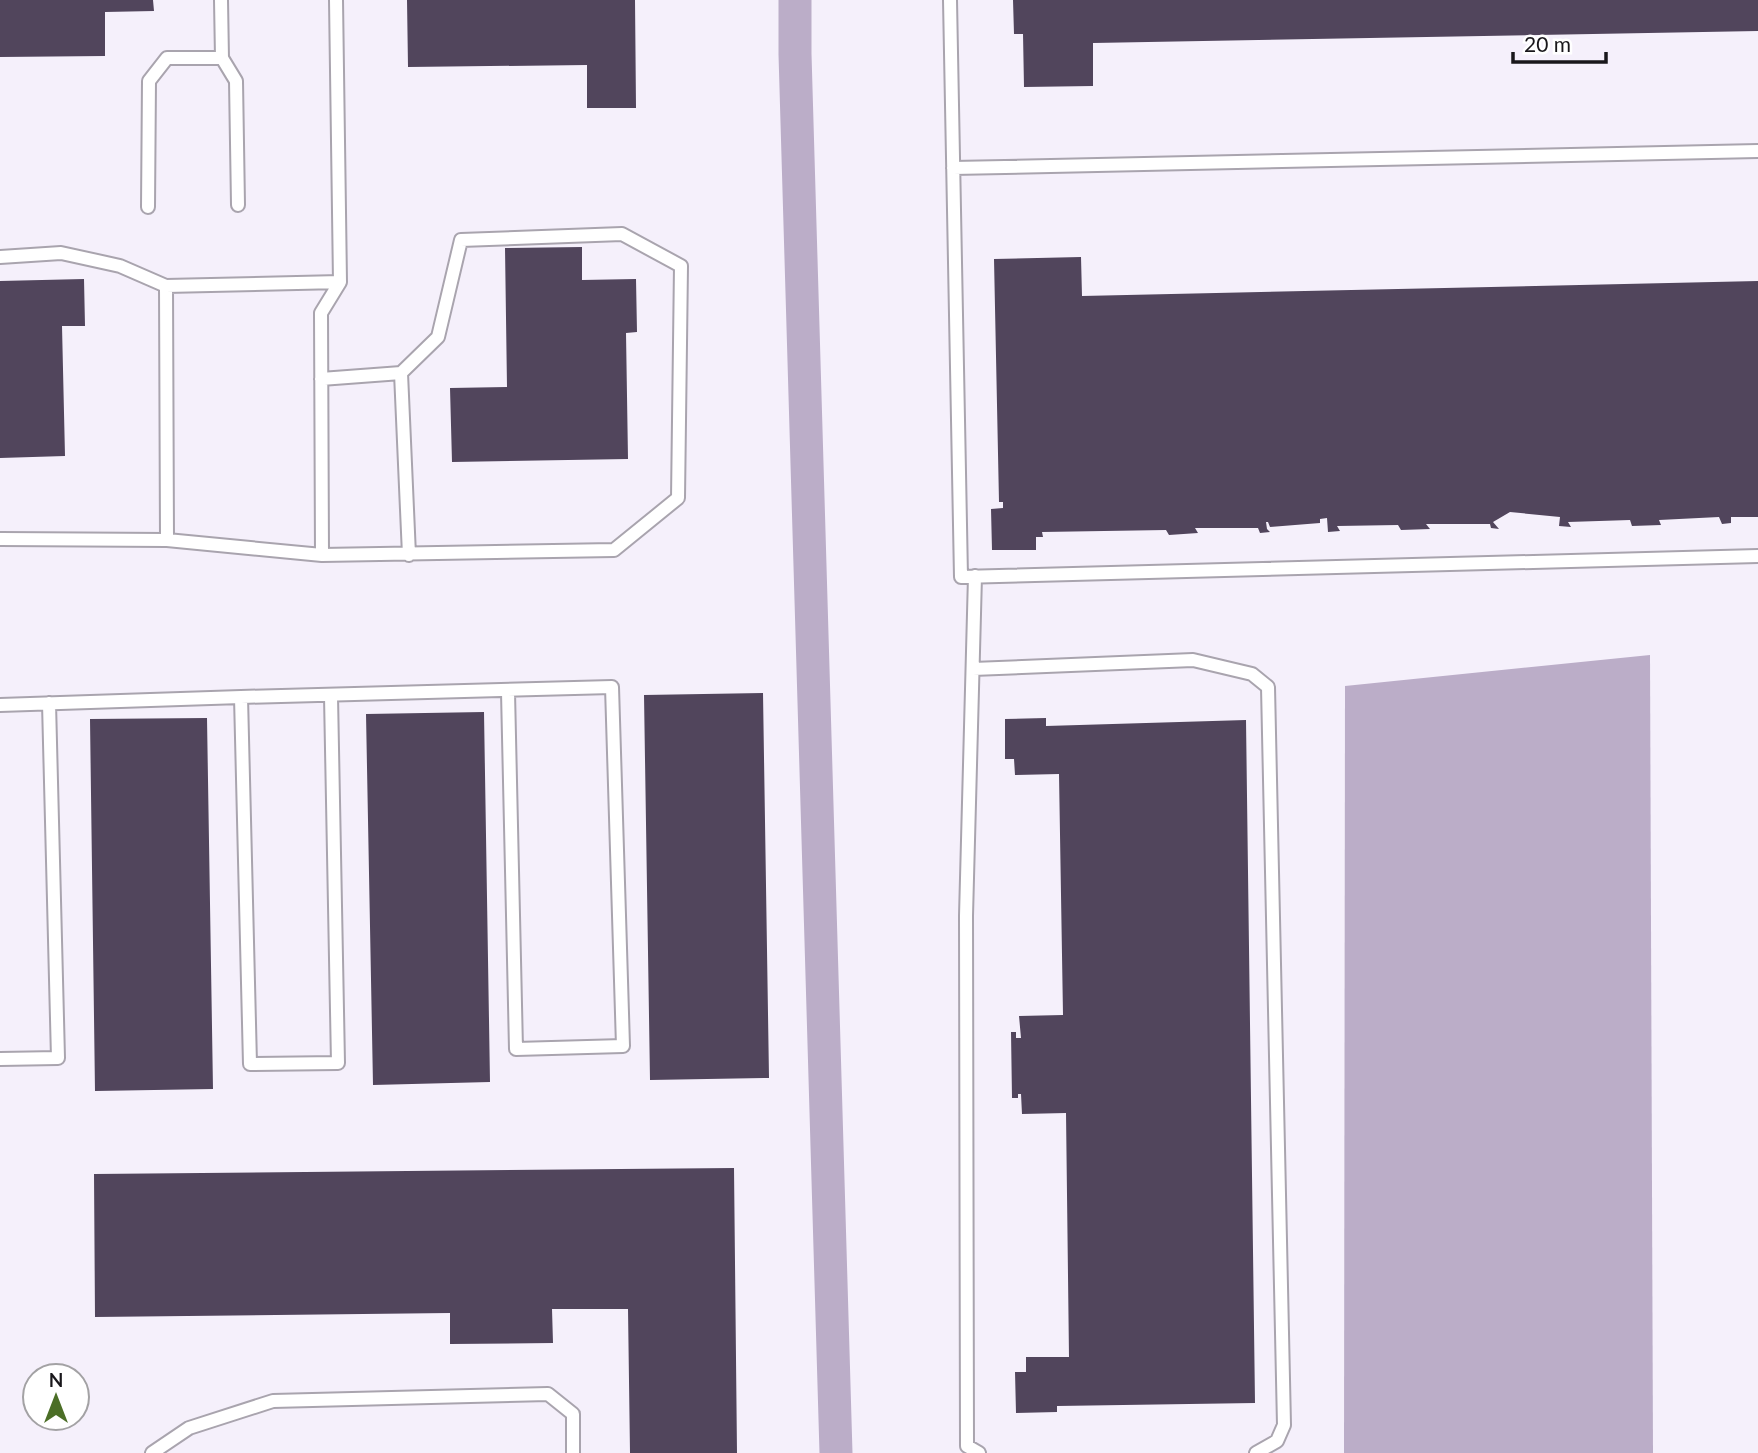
<svg xmlns="http://www.w3.org/2000/svg" width="1758" height="1453" viewBox="0 0 1758 1453" font-family="Lato,sans-serif">
<style>
.water{fill:#bbadc8}
.lines{fill:none;stroke-linecap:round;stroke-linejoin:round}
.canal{stroke:#bbadc8;stroke-width:33}
.building{fill:#51455c}
.lane-casing{stroke:#a9a4ae;stroke-width:16}
.lane{stroke:#fff;stroke-width:12}
</style>
<rect width="100%" height="100%" fill="#f5f0fb"/>
<path class="water" d="M1650 655 1653 1453H1344L1345 686Z"/>
<g class="lines">
<path class="canal" d="M795 0V54L836 1453"/>
</g>
<path class="building" d="M0 0H153L154 11 105 12V56L0 57Z
M407 0H635L636 108H587V65L408 67Z
M1013 0H1758V31L1093 43V86L1024 87 1023 34H1014Z
M582 247V280L636 279 637 332 626 333 628 459 452 462 450 388 507 387 505 248Z
M1081 257 1082 296 1758 281V517H1731V523L1722 524 1719 517 1659 520 1661 525 1632 526 1630 520 1568 522 1571 527 1559 526 1560 517 1510 512 1493 522 1499 529 1491 528 1490 524H1426L1430 529 1401 530 1398 525 1337 526 1340 531 1328 532 1327 518 1320 519V523L1270 527 1268 522H1266L1267 529 1270 532 1260 533 1258 528H1195L1198 533 1169 535 1166 530 1042 532 1043 537H1036V550H992L991 509 1003 508V502H999L994 259Z
M84 279 85 326H62L65 456 0 458V281Z
M763 693 769 1078 650 1080 644 695Z
M484 712 490 1082 373 1085 366 714Z
M207 718 213 1089 95 1091 90 719Z
M1046 718V726L1246 720 1255 1403 1057 1406V1412L1016 1413 1015 1372H1026V1357H1069L1066 1113 1022 1114 1021 1094H1018V1098H1012L1011 1032H1016V1038H1021L1019 1016 1063 1015 1059 774 1015 775 1014 759H1005V719Z
M734 1168 737 1453H630L628 1309H552L553 1343 450 1344V1313L95 1317 94 1174Z"/>
<g class="lines">
<g class="lane-casing">
<path id="lane" d="M221 0 222 58 236 81 238 205
M950 0 961 577 1758 556
M953 168 1758 151
M148 207 149 81 167 58H222
M0 257 61 253 120 266 166 286
M401 373 409 555
M321 379 401 373 438 337 461 240 622 234 681 266 678 498 614 550 322 555 321 313 340 282
M0 539 167 540
M322 555 167 540 166 286 340 282 336 0
M975 576 966 916 967 1446 979 1453
M973 669 1193 660 1252 674 1268 687 1284 1425 1277 1441 1256 1453
M331 696 338 1063 250 1064 241 697 612 687 623 1046 516 1049 508 692
M0 705 241 697
M0 1059 58 1058 49 703
M152 1453 189 1428 273 1401 548 1394 573 1414V1453"/>
</g>
<use href="#lane" class="lane"/>
</g>
<g transform="translate(56 1397)"><circle r="33" fill="#ffffff" stroke="#a3a2a4" stroke-width="2"/>
<path d="M0-5L12 26L0 18L-12 26Z" fill="#4b6e26"/>
<text y="-10" font-size="19" font-weight="bold" text-anchor="middle" fill="#19171b">N</text>
</g>
<path d="M1513 52v10h93v-10" fill="none" stroke="#19171b" stroke-width="3.5"/>
<text x="1524" y="52" font-size="21" fill="#19171b" stroke="#ffffff" stroke-width="5" paint-order="stroke">20 m</text>
</svg>
